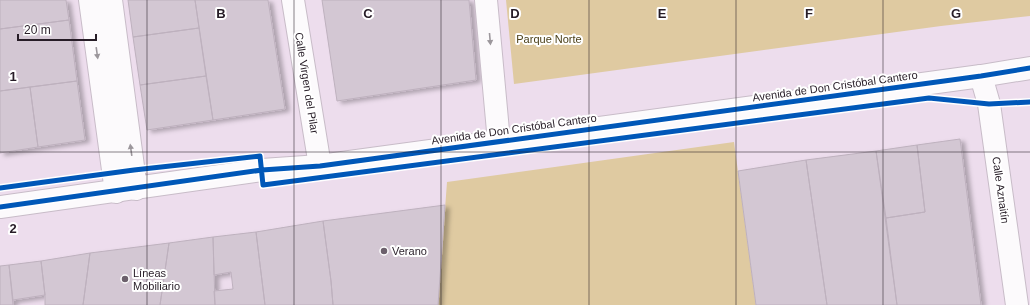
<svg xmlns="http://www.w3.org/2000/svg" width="1030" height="305" viewBox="0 0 1030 305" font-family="Arial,sans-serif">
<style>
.green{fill:#dfcaa1}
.building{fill:#d3c7d3;stroke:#beb1be;filter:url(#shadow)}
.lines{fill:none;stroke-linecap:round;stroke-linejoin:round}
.street-casing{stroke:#c8bcc8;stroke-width:24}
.primary-casing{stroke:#c8bcc8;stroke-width:24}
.street{stroke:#fcfafc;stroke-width:22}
.primary{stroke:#fcfafc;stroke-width:22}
.cycleway-casing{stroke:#fff;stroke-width:8}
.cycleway{stroke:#0057b8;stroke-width:5}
.oneway{fill:#9c979c}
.grid{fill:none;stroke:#271d27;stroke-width:1;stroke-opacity:0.55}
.poi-dot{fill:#6c606c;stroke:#fff;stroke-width:1.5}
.labels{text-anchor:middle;stroke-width:4;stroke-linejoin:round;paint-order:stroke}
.park-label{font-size:11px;fill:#4b4019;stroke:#fff}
.street-label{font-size:11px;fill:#271d27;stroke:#fff}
.poi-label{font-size:11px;fill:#271d27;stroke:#fff;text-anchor:start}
.grid-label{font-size:13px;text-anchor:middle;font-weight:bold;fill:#271d27;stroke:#fff;stroke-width:4;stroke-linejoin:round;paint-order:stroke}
</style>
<defs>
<filter id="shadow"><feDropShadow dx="4.5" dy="2.5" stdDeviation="2" flood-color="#0004"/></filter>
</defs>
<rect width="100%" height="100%" fill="#eddded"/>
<path class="green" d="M506 0H1030V16L941 26 514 84Z
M734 142 756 305H438L447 182Z"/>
<path class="building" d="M0 0H66L69 20 0 29Z
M128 0H195L199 28 133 37Z
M195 0H268L285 109 213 120Z
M322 0H469L476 80 337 101Z
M69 20 77 81 0 91V29Z
M199 28 206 76 140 85 133 37Z
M206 76 213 120 147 130 140 85Z
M77 81 85 140 38 147 30 87Z
M30 87 38 147 0 153V91Z
M960 139 981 305H897L886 218 925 212 917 145Z
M917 145 925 212 886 218 876 151Z
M876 151 897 305H827L806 160Z
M806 160 827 305H756L738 171Z
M445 205 438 305H333L331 281 323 221Z
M323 221 331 281 333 305H265L256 232Z
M256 232 265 305H215L214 291 233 289 231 272 214 275 213 237Z
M213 237 215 305H160L169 243Z
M169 243 160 305H83L90 253Z
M90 253 83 305H45V295L41 261Z
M41 261 45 295 13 300 9 265Z
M9 265 13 305H0V266Z"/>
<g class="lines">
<g class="street-casing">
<path id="street" d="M90 0 116 192
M111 0 136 189
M293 0 320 166
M486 0 499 142
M981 76 989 104 1017 305"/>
</g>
<g class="primary-casing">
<path id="primary" d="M0 207 262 170 320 166 981 76 1030 68"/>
</g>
<use href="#street" class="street"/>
<use href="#primary" class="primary"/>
<g class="cycleway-casing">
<path id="cycleway" d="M0 188 134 170 260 156 263 185 929 98 989 104 1030 102
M0 207 262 170 320 166 981 76 1030 68"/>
</g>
<use href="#cycleway" class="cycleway"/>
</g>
<defs><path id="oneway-solid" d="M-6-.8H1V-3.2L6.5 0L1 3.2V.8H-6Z"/></defs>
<g class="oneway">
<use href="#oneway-solid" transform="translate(490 39) rotate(85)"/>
<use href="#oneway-solid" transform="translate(97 53) rotate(82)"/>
<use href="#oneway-solid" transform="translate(131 150) rotate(-98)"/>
</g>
<path class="grid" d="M147 0V305M294 0V305M441 0V305M589 0V305M736 0V305M883 0V305M0 152H1030"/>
<g class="poi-dot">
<circle cx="384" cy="251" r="4"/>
<circle cx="125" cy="279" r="4"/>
</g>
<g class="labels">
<g class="park-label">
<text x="549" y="43">Parque Norte</text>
</g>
<g class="street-label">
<text transform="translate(307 83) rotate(81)" y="4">Calle Virgen del Pilar</text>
<text transform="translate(835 86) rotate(-8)" y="4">Avenida de Don Cristóbal Cantero</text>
<text transform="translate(514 129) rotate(-8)" y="4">Avenida de Don Cristóbal Cantero</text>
<text transform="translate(1001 190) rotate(82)" y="4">Calle Aznaitín</text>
</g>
<g class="poi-label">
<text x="392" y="255">Verano</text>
<text x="133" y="277">Líneas<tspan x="133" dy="13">Mobiliario</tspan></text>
</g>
</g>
<g class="grid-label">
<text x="221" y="18">B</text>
<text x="368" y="18">C</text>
<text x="515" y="18">D</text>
<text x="662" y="18">E</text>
<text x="809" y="18">F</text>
<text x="956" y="18">G</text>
<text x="13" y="81">1</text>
<text x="13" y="233">2</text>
</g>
<path d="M18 34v6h78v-6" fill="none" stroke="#271d27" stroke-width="2"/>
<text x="24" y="34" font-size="12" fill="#271d27" stroke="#ffffff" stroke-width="3" paint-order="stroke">20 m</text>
</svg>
